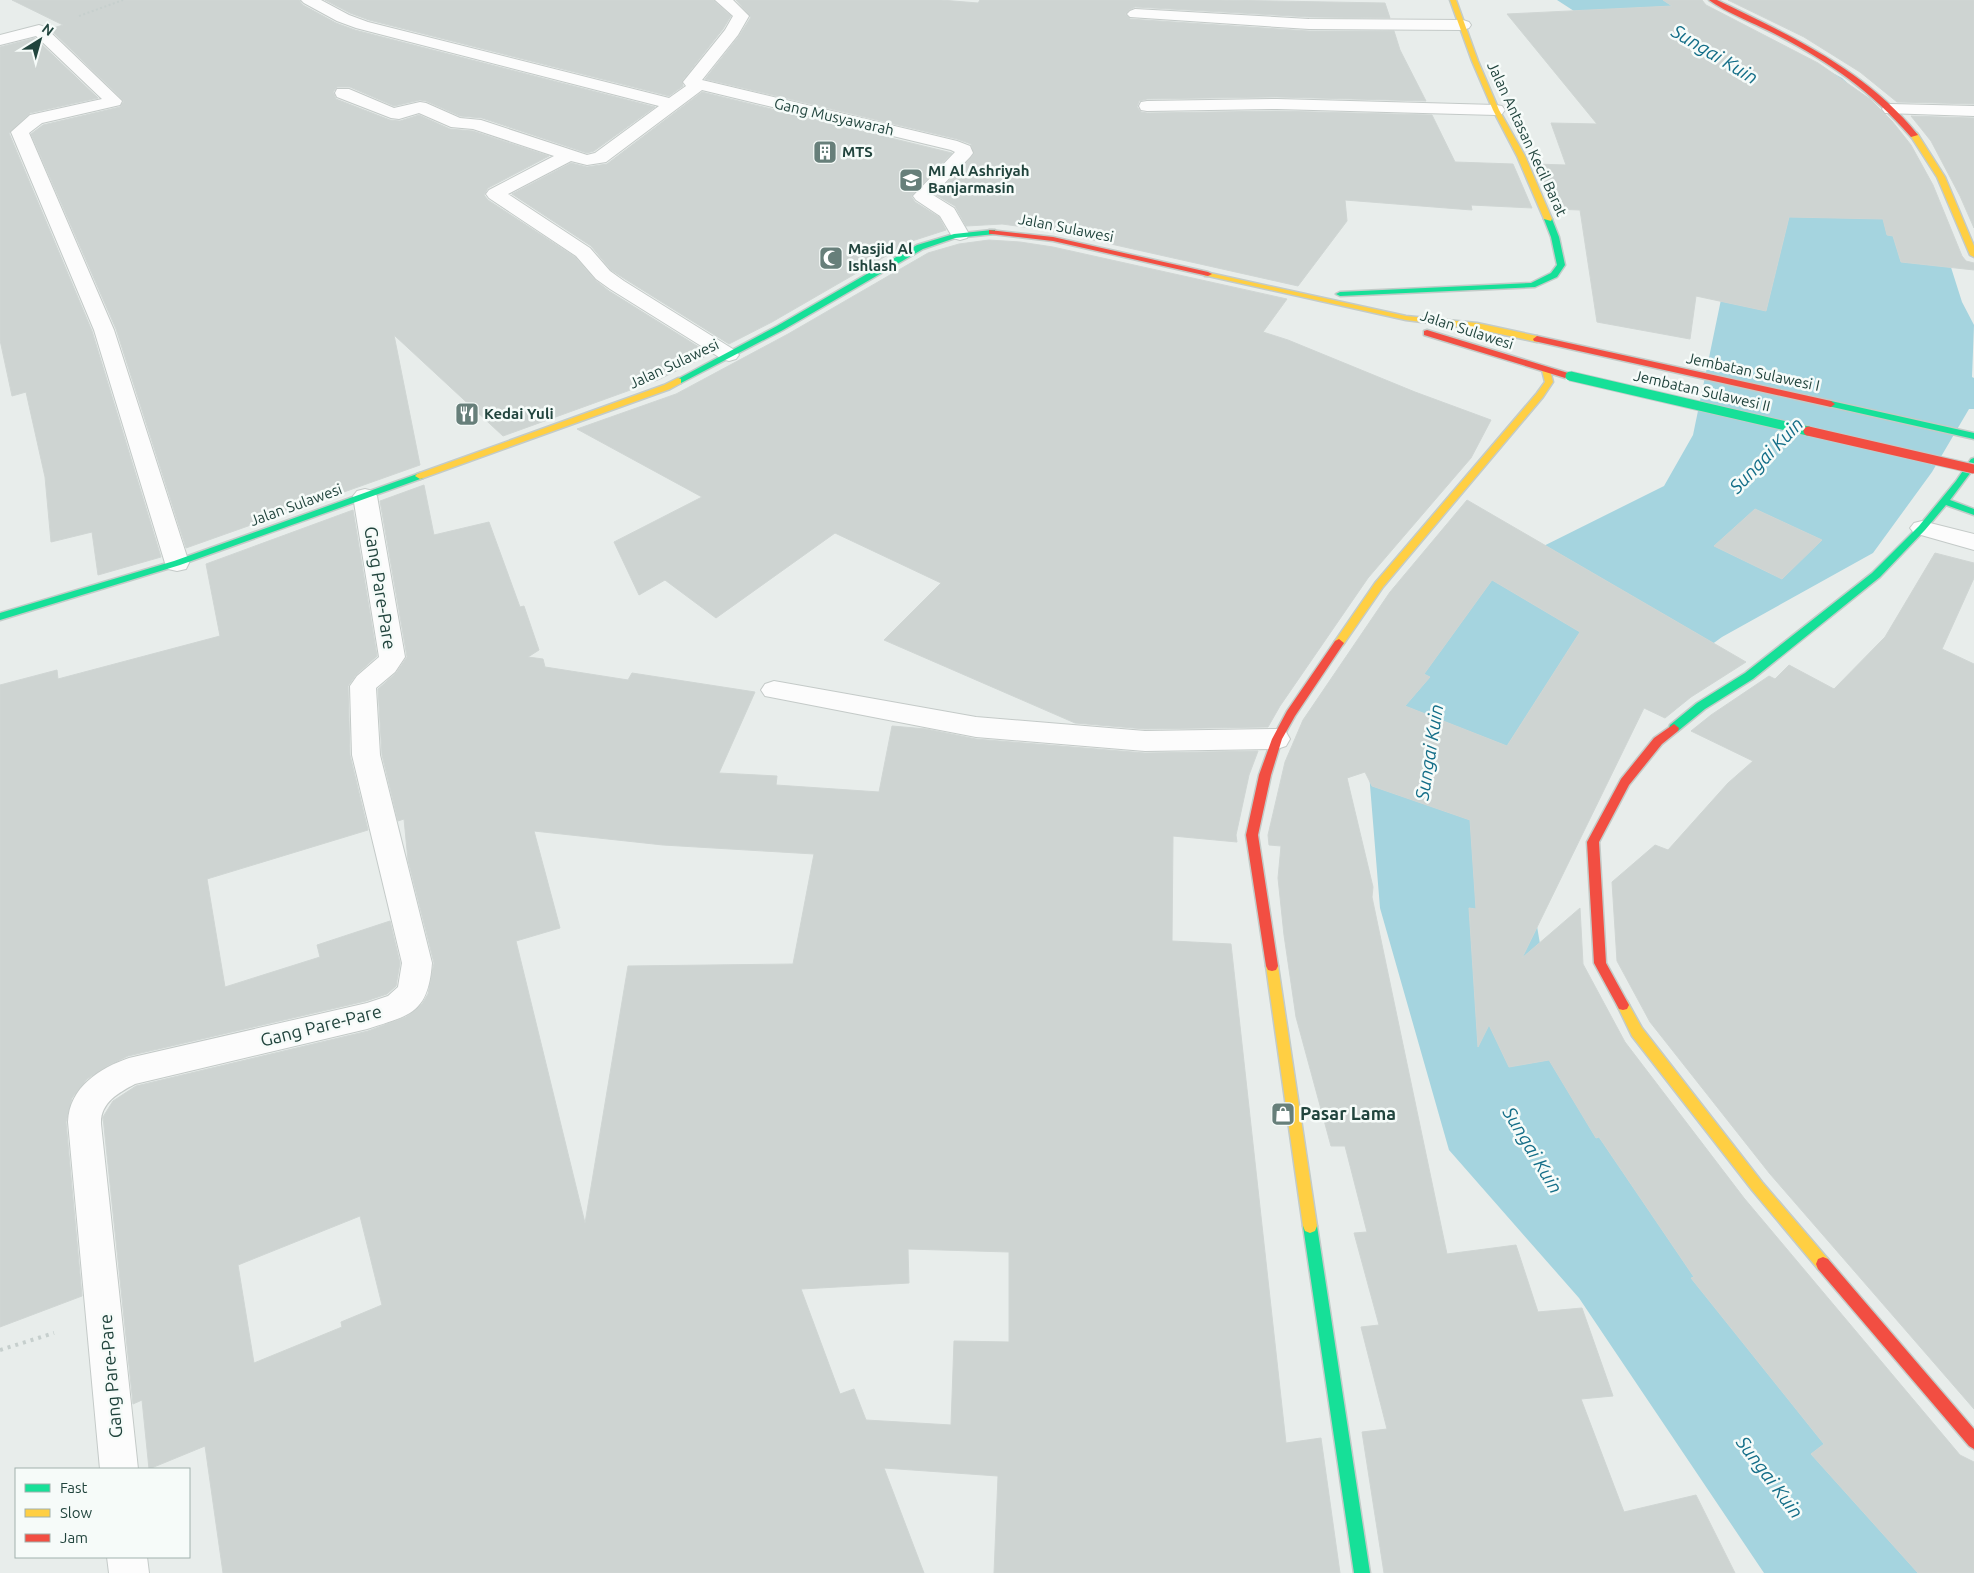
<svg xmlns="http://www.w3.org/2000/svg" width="1974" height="1573" viewBox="0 0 1974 1573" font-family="Ubuntu,sans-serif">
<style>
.water{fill:#a5d4df}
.building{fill:#ced4d2;stroke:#d0d6d4;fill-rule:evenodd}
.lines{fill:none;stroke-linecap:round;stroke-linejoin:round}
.street-casing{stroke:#c4cac8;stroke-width:2}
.fast-casing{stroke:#c3cbc8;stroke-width:3}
.slow-casing{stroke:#c3cbc8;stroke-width:3}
.jam-casing{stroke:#c3cbc8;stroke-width:3}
.path-far1{stroke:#c6cfcd;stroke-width:2;stroke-dasharray:2 2.5;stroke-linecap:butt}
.path{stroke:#c6cfcd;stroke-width:4;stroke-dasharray:3 5;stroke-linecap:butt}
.street{fill:#fcfcfc;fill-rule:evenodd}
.fast{fill:#16e098;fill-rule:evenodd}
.slow{fill:#ffcf43;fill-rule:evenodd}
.jam{fill:#f24e42;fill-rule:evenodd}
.fast-bridge-casing{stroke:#c3cbc8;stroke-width:11;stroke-linecap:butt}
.jam-bridge-casing{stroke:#c3cbc8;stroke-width:11;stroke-linecap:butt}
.fast-bridge{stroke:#16e098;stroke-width:9}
.jam-bridge{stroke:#f24e42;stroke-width:9}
.labels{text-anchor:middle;stroke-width:5;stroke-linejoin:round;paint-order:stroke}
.far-street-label{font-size:15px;fill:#21443d;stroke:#f6fbf9}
.far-poi-label{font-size:15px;font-weight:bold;fill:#21443d;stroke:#f6fbf9;text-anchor:start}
.street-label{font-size:18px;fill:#21443d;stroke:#f6fbf9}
.poi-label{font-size:18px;font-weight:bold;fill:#21443d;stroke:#f6fbf9;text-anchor:start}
.water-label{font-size:19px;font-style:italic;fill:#146e88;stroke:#f6fbf9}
</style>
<rect width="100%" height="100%" fill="#e8edeb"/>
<path class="water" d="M1557 0H1695L1842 78 1870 104 1942 239 1962 302 1974 325 1972 377 1974 378V409H1969L1932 472 1873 553 1722 637 1581 739 1533 903 1545 973 1974 1573H1764L1579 1298 1449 1150 1380 908 1369 773 1433 601 1664 486 1693 435 1730 256 1668 72Z"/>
<path class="building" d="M12 0H299L303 5 336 23 355 30 655 107 594 151 587 153 482 118 460 116 426 101 420 100 394 106 350 87H337L333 92 336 99 390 120 400 121 419 115 450 129 473 131 549 156 488 188 484 195 488 200 575 257 595 280 609 291 710 354 658 380 503 436 394 335 420 465 186 548 116 329 31 134 43 125 120 107 124 101 50 29 63 25Z
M325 0H713L731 16 723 29 682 81 683 86 669 96 369 20 350 13Z
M736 0H941L978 3 980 0H1219L1385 3 1390 18 1309 17 1135 7 1129 10 1125 14 1130 19 1309 31H1394L1400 50 1426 101 1277 97 1147 99 1139 101 1137 107 1141 112 1147 113 1277 111 1432 115 1455 162 1513 164 1532 208 1471 205 1472 210 1345 200 1347 221 1298 286 1053 231 1002 224 966 226 955 206 936 195 974 154 971 144 957 139 705 79 739 36 751 17Z
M1663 0H1702L1706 5 1818 63 1870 99 1892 121 1911 145 1933 185 1962 256 1966 261 1974 263V270L1901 262 1893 236 1887 235 1883 219 1789 217 1766 311 1696 296 1690 339 1597 322 1580 210 1554 209 1535 164 1566 165 1551 123 1597 124 1507 14 1672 6Z
M1728 0H1974V104L1897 102 1860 72 1804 37Z
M35 38 98 98 30 113 9 133 92 331 161 557 98 575 92 532 51 542 45 477 26 392 12 396 0 340V47Z
M702 92 952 153 911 196 915 202 939 217 946 230 912 241 772 322 729 344 625 279 611 270 591 246 512 194 571 163 587 167 607 164Z
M1911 116 1974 118V228L1960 196 1931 141Z
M989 240 1020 242 1053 247 1287 299 1263 332 1288 340 1415 392 1491 420 1471 458 1368 578 1280 706 1268 727 1145 729 1075 723 884 640 941 583 835 533 716 618 665 580 639 595 614 542 702 497 577 429 676 394 788 334 928 253 959 244Z
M424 485 434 535 489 522 520 607 524 606 539 650 528 657 543 659 545 667 628 680 632 673 755 692 719 773 777 776 776 785 879 792 892 726 926 729 976 739 1145 753 1258 751 1249 775 1236 835 1237 842 1173 836 1172 941 1231 944 1286 1443 1321 1438 1340 1573H994L998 1476 884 1468 924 1573H223L205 1446 149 1469 142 1400 133 1404 103 1117 113 1101 136 1086 368 1031 406 1017 422 1004 428 994 434 963 408 860 404 819 398 821 382 755 378 689 396 673 407 657 380 501ZM534 831 663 845 814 854 793 964 628 966 585 1223 516 941 560 928ZM360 1216 382 1305 341 1322 342 1327 254 1363 238 1265ZM908 1249 1009 1252V1342L954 1341 951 1425 866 1420 854 1389 840 1394 801 1289 909 1283Z
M1467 500 1746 662 1691 697 1665 718 1644 708 1522 958 1580 908 1583 964 1625 1042 1744 1198 1960 1455 1974 1462V1573H1918L1811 1454 1824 1444 1691 1278 1694 1277 1599 1137 1596 1138 1549 1060 1509 1067 1489 1025 1478 1047 1469 908 1476 909 1470 820 1372 786 1365 772 1347 778 1373 887 1372 897 1447 1254 1516 1245 1538 1312 1582 1308 1613 1396 1581 1399 1624 1512 1696 1495 1735 1573H1384L1362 1432 1387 1429 1361 1327 1379 1325 1354 1233 1367 1232 1345 1146H1331L1296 1017 1284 935 1278 878 1281 846 1269 845 1268 835 1285 762 1303 720 1390 592ZM1492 580 1580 632 1507 746 1405 706 1430 677 1424 674Z
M1755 509 1822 540 1782 579 1714 546Z
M353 510 377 656 356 675 348 686 350 755 368 830 207 879 225 987 320 957 317 945 390 921 400 963 396 986 387 994 366 1001 128 1056 107 1066 87 1079 72 1098 66 1122 82 1296 0 1327V685L57 670 58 679 220 636 206 564Z
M1935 553 1974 563V578L1942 649 1974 664V1409L1770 1174 1650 1022 1617 961 1612 882 1655 845 1668 850 1728 783 1753 761 1691 731 1711 715 1769 676 1775 679 1789 665 1834 689 1885 637Z"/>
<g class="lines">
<g class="street-casing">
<path id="street" d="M301 0H321L349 15 368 22 669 98 686 86 683 82 725 30 733 16 715 0H733L749 16 738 35 702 80 957 141 970 146 973 153 970 157 933 195 954 208 969 234 967 238 960 240 953 238 940 216 916 200 913 196 955 152 951 150 702 90 606 162 587 165 571 161 508 194 590 248 610 271 624 281 736 351 739 355 736 359 729 361 722 359 610 289 596 279 576 256 489 198 486 194 489 190 554 156 473 129 451 127 419 113 399 119 391 118 337 97 335 93 337 89H349L394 108 420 102 426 103 460 118 481 120 587 155 595 153 659 106 356 28 337 21 304 3Z
M1135 9 1309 19 1463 20 1469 22 1471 25 1469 28 1463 30 1309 29 1130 17 1127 14 1130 11Z
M39 25 45 27 122 101 120 105 42 123 29 133 114 330 189 563 186 569 177 571 168 569 165 563 94 330 11 132 30 115 102 99 36 36 0 45V35Z
M1277 99 1496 105 1502 106 1505 110 1502 114 1496 115 1277 109 1147 111 1141 110 1139 106 1141 102 1147 101Z
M1891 104 1974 106V116L1885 113 1882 109 1885 105Z
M365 489 373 491 377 496 405 657 395 672 376 688 380 755 432 963C428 1014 410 1015 367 1029L135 1084C118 1093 100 1103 101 1124L138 1469H100L68 1122C69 1087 100 1068 129 1058L367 1003 388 996 398 987 402 963 352 755 350 686 357 676 379 657 353 496 357 491Z
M1922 521 1974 534V550L1914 533 1910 528 1914 523Z
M774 681 976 717 1145 731 1277 729 1286 732 1290 739 1286 746 1277 749 1145 751 976 737 765 696 761 690 765 684Z
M107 1557H147L149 1573H109Z"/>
</g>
<g class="fast-casing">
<path id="fast" d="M1545 217 1552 219 1559 237 1565 265 1557 277 1535 287 1340 296 1336 294 1340 292 1531 283 1551 273 1557 265 1551 237 1544 219Z
M992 230H995V234L955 238 923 249 783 330 681 383H675L674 381 777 326 917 245 954 234Z
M1831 401 1974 433V439L1828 406V402Z
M1974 458V468L1950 500 1974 509V515L1946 505 1925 530 1880 577 1753 679 1705 709 1678 731H1670L1669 728 1670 725 1697 703 1745 673 1872 573 1919 526 1956 481 1971 459Z
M420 473 423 474V478L180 565 0 620V613L174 561Z
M1310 1219 1315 1221 1317 1226 1370 1573H1354L1303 1226 1305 1221Z"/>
</g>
<g class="slow-casing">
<path id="slow" d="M1450 0H1456L1478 61 1499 110 1525 156 1552 219 1551 221 1544 219 1517 156 1493 110 1472 61Z
M1911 133H1917L1945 177 1974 246V257L1970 255 1937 177 1910 135Z
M1205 272 1406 316 1477 323 1537 336 1541 339 1537 342 1477 329 1406 320 1208 276H1205Z
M1546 367 1550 370 1553 382 1543 397 1383 587 1343 645H1335L1334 643 1335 641 1375 583 1537 393 1545 382 1542 370Z
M678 378 681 379V383L670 389 423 478 420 479 415 476 417 474 664 385Z
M1272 961 1276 962 1278 966 1317 1226 1315 1231 1310 1233 1305 1231 1303 1226 1266 966 1268 962Z
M1623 1000 1627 1001 1642 1028 1762 1182 1828 1259 1830 1264 1828 1269 1823 1271 1818 1269 1752 1190 1632 1036 1617 1005 1619 1001Z"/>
</g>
<g class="jam-casing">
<path id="jam" d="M1709 0H1717C1789 35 1866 70 1918 135L1911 137C1872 92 1830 62 1777 35 1758 25 1725 12 1709 0Z
M989 230 1053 237 1208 272 1212 274 1208 276 1053 241 992 234H989Z
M1427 330 1568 373 1569 375 1565 378 1562 377 1424 335V331Z
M1537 336 1831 401 1835 404 1831 407 1534 341 1533 339Z
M1339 639 1344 643 1295 716 1282 739 1271 775 1258 835 1278 966 1276 970 1272 971 1268 970 1266 966 1246 835 1259 775 1272 739 1287 711 1335 641Z
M1674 724 1679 728 1678 731 1662 744 1629 785 1599 842 1606 963 1629 1005 1627 1009 1623 1010 1619 1009 1594 963 1587 842 1621 779 1654 738Z
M1823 1257 1828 1259 1974 1429V1449L1969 1446 1818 1269 1816 1264 1818 1259Z"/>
</g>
<path class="path-far1" d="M79 16 123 0"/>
<path class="path" d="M0 1350 54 1333"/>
<use href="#street" class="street"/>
<use href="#fast" class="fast"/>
<use href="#slow" class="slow"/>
<use href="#jam" class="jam"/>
<g class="fast-bridge-casing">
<path id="fast-bridge" d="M1570 376 1808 431"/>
</g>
<g class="jam-bridge-casing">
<path id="jam-bridge" d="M1808 431 1974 469"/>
</g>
<use href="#fast-bridge" class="fast-bridge"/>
<use href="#jam-bridge" class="jam-bridge"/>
</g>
<defs>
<g id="building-square" transform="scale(1.25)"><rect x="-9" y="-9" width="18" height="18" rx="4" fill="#677f7a" stroke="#f6fbf9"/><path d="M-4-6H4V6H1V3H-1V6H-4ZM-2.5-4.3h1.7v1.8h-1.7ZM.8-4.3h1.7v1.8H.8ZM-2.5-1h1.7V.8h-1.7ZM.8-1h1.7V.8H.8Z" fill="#fff"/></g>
<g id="school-square" transform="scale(1.25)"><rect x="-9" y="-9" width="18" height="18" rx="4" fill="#677f7a" stroke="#f6fbf9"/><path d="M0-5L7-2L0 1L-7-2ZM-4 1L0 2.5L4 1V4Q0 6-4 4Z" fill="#fff"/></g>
<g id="mosque-square" transform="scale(1.25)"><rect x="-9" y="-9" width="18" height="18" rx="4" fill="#677f7a" stroke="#f6fbf9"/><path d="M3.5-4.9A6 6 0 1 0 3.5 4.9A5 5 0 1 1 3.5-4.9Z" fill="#fff"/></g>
<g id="restaurant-square" transform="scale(1.25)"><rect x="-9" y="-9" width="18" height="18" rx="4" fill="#677f7a" stroke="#f6fbf9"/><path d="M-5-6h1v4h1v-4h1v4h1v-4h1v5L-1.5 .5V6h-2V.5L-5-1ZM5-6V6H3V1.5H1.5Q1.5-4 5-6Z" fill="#fff"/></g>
<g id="shop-square" transform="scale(1.25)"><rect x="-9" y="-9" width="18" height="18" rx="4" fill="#677f7a" stroke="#f6fbf9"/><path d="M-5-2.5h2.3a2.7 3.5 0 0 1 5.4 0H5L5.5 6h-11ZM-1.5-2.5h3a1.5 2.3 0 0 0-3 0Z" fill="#fff"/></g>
</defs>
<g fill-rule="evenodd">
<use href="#building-square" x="825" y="152"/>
<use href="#school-square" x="911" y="180"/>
<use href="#mosque-square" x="831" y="258"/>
<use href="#restaurant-square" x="467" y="414"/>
<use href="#shop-square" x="1283" y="1114"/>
</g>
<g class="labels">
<g class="far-street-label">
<text transform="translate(834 117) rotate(13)" y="5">Gang Musyawarah</text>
<text transform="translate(1527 139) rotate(65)" y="5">Jalan Antasan Kecil Barat</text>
<text transform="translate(1066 228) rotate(11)" y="5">Jalan Sulawesi</text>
<text transform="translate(1467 330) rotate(18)" y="5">Jalan Sulawesi</text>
<text transform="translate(674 364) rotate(-25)" y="5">Jalan Sulawesi</text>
<text transform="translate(1753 372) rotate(12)" y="5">Jembatan Sulawesi I</text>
<text transform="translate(1702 391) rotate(13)" y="5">Jembatan Sulawesi II</text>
<text transform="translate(296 505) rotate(-20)" y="5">Jalan Sulawesi</text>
</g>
<g class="far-poi-label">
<text x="842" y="157">MTS</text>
<text x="928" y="176">MI Al Ashriyah<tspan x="928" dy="17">Banjarmasin</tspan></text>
<text x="848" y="254">Masjid Al<tspan x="848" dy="17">Ishlash</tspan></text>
<text x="484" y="419">Kedai Yuli</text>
</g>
<g class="street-label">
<text transform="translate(380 588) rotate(81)" y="6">Gang Pare-Pare</text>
<text transform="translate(321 1026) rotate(-14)" y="6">Gang Pare-Pare</text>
<text transform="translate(111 1376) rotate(-95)" y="6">Gang Pare-Pare</text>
</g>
<g class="poi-label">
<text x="1300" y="1120">Pasar Lama</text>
</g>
<g class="water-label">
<text transform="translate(1715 54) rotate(31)" y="7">Sungai Kuin</text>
<text transform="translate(1766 455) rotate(-46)" y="7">Sungai Kuin</text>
<text transform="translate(1429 752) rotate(-81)" y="7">Sungai Kuin</text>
<text transform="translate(1533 1150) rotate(59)" y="7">Sungai Kuin</text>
<text transform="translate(1770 1477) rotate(53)" y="7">Sungai Kuin</text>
</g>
</g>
<rect x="15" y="1468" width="175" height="90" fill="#f6fbf9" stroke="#a1b2ae"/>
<rect x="25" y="1484" width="25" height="8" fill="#16e098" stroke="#a1b2ae"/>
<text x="60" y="1493" font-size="15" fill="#21443d">Fast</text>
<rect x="25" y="1509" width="25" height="8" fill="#ffcf43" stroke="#a1b2ae"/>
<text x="60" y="1518" font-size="15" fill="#21443d">Slow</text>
<rect x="25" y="1534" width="25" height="8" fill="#f24e42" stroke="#a1b2ae"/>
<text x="60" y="1543" font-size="15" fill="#21443d">Jam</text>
<g transform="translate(40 40) rotate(37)" stroke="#f6fbf9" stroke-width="4" paint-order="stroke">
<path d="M0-4L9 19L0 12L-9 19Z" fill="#21443d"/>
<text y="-8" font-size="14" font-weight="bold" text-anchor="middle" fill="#21443d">N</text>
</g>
</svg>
